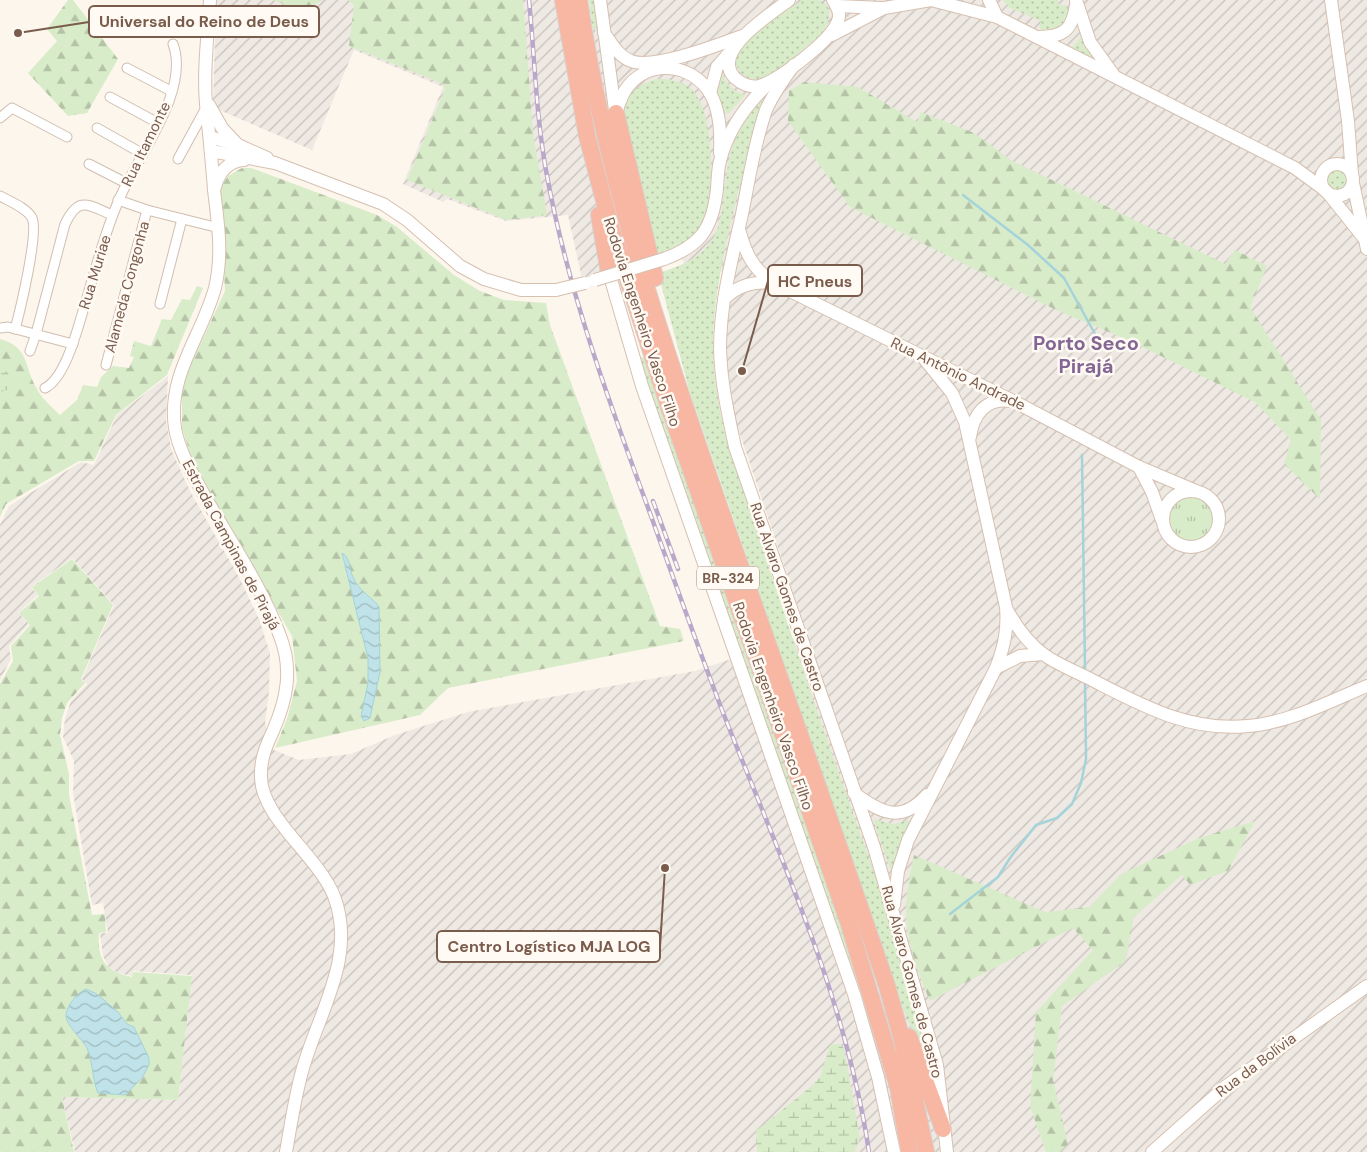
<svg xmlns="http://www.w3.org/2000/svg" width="1367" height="1152" viewBox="0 0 1367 1152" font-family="'DM Sans',sans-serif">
<defs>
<pattern id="industrial-furrows" width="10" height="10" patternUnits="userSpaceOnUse" patternTransform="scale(1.25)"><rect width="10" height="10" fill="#efe9e4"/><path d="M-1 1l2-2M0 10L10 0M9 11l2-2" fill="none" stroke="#c7c0bb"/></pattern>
<pattern id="grass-dots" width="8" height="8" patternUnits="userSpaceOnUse" patternTransform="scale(1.25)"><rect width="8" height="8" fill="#d8ecc9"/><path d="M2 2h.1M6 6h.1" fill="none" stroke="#b4c2a5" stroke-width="1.8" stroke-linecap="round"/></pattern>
<pattern id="forest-firs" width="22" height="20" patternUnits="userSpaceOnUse" patternTransform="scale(1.25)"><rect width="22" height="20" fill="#d8ecc9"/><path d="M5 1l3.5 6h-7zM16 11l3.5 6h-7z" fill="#b4c2a5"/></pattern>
<pattern id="wetland-marsh" width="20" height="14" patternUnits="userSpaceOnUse" patternTransform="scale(1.25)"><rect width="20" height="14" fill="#d8ecc9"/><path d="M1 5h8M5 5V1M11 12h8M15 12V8" fill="none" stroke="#b4c2a5"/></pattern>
<pattern id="park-tufts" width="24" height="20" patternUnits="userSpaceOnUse" patternTransform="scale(1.25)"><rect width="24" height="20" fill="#d8ecc9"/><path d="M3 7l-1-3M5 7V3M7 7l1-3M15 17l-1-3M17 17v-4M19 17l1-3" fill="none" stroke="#b4c2a5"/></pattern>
<pattern id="water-waves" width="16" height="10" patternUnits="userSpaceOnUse" patternTransform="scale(1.25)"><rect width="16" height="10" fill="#bfe3e8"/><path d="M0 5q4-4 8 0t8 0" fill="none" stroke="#a0bbbe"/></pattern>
</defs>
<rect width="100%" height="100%" fill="#fdf6ec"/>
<!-- industrial -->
<path fill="url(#industrial-furrows)" d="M 216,0 L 1367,0 L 1367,1152 L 75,1152 L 62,1097 L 178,1100 L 192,975 L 133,971 L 132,976 L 119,973 L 109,968 L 103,956 L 100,933 L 108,933 L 103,903 L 92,905 L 73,793 L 74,761 L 63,737 L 65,718 L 71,701 L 87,684 L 82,679 L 114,605 L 72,558 L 31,587 L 38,595 L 18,613 L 29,624 L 9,646 L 11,659 L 0,680 L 0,525 L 9,506 L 81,462 L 94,465 L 117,415 L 168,376 L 166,420 L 171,449 L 190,491 L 241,581 L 259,619 L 270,653 L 269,692 L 265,723 L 274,750 L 299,760 L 351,754 L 395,735 L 468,712 L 695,671 L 807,634 L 736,422 L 727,365 L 723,272 L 684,265 L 679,249 L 582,279 L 568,215 L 506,221 L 447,199 L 443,202 L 403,184 L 443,87 L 354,50 L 312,150 L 217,109 L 213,104 Z"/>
<!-- grass -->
<g fill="url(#grass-dots)">
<path d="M 589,0 L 597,0 L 599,31 L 597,31 L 593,29 Z"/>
<path d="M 802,0 C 807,0 813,0 818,0 C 835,4 829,25 822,34 L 769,77 C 759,80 752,81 743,75 C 736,69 734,59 739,51 C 745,39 789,9 802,0 Z"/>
<path d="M 1003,0 L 1058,0 L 1059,5 L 1065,5 L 1069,9 L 1069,17 L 1059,29 L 1042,31 L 1039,27 L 1041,21 L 1010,8 Z"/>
<path d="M 1081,37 L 1098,62 L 1071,49 Z"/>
<path d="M 721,67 C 724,81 731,91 745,95 L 729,113 L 724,113 L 715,93 Z"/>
<path d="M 657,79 C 672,79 688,81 697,96 C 715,125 717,205 696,233 C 685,248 670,250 653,255 L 622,116 C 627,96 636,84 657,79 Z"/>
<path d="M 765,96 L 756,121 C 739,192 717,263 713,336 C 712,373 719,409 728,445 L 817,711 L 882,895 L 935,1084 L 903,1009 L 690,393 L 658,273 C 734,251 716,218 730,155 C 736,132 750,113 765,96 Z"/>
<circle cx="1338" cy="180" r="11"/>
<path d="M 612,267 L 614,267 L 639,356 L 644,358 L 845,935 C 858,978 877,1023 880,1068 L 649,394 Z"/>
<path d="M 873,819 L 893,824 L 912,820 L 891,872 Z"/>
</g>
<!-- forest -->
<g fill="url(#forest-firs)">
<path d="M 68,0 L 73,0 L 118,59 L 87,113 L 68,116 L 28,73 L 57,41 L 47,29 Z"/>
<path d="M 273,0 L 324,0 L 300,10 Z"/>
<path d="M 348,0 L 523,0 L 533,134 L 547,215 L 506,220 L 407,180 L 445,89 L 443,84 L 349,46 L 354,5 Z"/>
<path d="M 804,82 L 858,87 L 917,122 L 921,112 L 974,133 L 1011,160 L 1225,264 L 1235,250 L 1267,266 L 1250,307 L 1321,420 L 1320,499 L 1284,464 L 1291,440 L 1255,402 L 1130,341 L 1054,309 L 850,207 L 788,121 L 789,91 Z"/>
<path d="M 242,168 L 251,168 L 377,215 L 397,227 L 454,275 L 480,291 L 504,300 L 546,303 L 550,325 L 660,626 L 680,629 L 684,641 L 448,688 L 420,715 L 275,748 L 287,719 L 297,681 L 292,636 L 194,466 L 182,428 L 182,384 L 225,291 L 220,189 L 228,176 Z"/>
<path d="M 197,286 L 203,288 L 167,375 L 116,415 L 94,461 L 79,461 L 6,504 L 0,517 L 0,339 C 30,347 24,368 37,389 C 42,399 52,407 60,415 L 77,400 L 83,385 L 97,387 L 101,377 L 113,366 L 129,368 L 134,357 L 130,356 L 134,341 L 151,346 L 162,319 L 171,320 L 182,299 L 190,300 Z"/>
<path d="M 72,559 L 113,605 L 81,679 L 85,683 L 67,703 L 62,718 L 60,735 L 69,774 L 69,795 L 92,915 L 105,914 L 106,932 L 99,933 C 97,960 106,972 132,977 L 133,972 L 192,976 L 178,1100 L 62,1097 L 74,1152 L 0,1152 L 0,684 L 13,661 L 11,646 L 30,625 L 19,613 L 39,596 L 32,587 Z"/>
<path d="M 1255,821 L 1228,871 L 1190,885 L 1182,875 L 1134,917 L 1126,961 L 1062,1006 L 1053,1080 L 1068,1144 L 1059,1152 L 1046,1152 L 1030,1106 L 1036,1012 L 1093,950 L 1073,928 L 930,1001 C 919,975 906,942 906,912 C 906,893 910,874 914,855 L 1045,912 L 1089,907 L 1121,874 L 1199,838 Z"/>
</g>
<!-- wetland -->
<g fill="url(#wetland-marsh)">
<path d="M 0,367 L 8,373 L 12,385 L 10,389 L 0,392 Z"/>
<path d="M 839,1044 L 844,1048 L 860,1138 L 855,1152 L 757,1152 L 756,1131 L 814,1084 L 820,1077 L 830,1045 Z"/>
</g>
<!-- park -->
<circle fill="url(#park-tufts)" cx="1191" cy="519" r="24"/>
<!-- water -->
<g fill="url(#water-waves)" stroke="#a5d3da">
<path d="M 342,553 C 351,558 349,569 353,577 C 359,592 375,599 379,607 L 380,672 L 370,718 L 364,721 L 361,716 L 368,683 L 368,658 Z"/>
<path d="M 86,989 L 97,994 L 118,1012 L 127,1024 L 134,1027 L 149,1058 L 149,1065 L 142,1078 L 125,1095 L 98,1093 C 93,1083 93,1062 87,1048 C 82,1039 66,1025 66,1016 C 66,1006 77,993 86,989 Z"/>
</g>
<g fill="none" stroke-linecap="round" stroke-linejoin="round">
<!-- stream -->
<g stroke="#a5d3da" stroke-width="2.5">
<path d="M 963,195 L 1028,245 L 1064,278 L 1099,341"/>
<path d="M 1082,455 L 1085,671"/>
<path d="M 950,914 L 998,877 L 1010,858 L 1036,825 L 1057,818 L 1072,804 L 1081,783 L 1086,759 L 1085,682"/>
</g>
<defs>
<g id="street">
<path d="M 127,68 L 171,91"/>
<path d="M 110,97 L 158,123"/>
<path d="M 0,118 L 12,108 L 67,137"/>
<path d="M 97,128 L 143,154"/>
<path d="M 178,159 L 206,108"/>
<path d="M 89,164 L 126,183"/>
<path d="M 0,196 C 9,201 27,208 32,218 C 39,232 20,311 15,329"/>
<path d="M 118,200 L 147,210 L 219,228"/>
<path d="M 160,304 L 182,219"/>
<path d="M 0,328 L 8,327 L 73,344"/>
<path d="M 30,351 L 36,334 L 65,224 C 79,195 88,205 112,215"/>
<path d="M 106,365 L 147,210"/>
<path d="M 45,388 C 65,378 77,331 83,311 C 94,275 103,237 118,202 C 135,159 191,92 173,44"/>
</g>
<g id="secondary">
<path d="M 210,0 C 208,34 203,70 206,104 C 209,133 212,162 214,190 C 218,223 223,255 215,288 C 202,336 167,375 175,428 C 179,452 193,474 204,495 C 229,539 263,589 280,636 C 293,669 287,699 273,731 C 266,746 260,760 261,778 C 262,818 318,856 334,896 C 357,956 319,1012 303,1068 C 295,1095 291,1124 286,1152"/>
<path d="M 600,0 L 615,110"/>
<path d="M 789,0 C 771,14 709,52 735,78 C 742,84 750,88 759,86 C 779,80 831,41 838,21 C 841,13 837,7 833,0"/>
<path d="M 931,0 L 997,17 L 1295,168 L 1325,190"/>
<path d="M 989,0 L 997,17"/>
<path d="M 1076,0 L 1090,42 L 1113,74"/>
<path d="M 1331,0 L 1348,121 L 1352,175"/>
<path d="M 837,6 L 882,8"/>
<path d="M 604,33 C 612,44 618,56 631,61 C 654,70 718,45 742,36"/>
<path d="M 832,35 L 884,8 L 931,0"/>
<path d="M 1038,37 C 1063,37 1072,31 1076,5"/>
<path d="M 794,65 C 783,80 773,94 766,110 C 754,144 749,180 742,214 C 732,259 720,303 720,349 C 721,383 728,414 735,447 L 874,847 L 937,1065 L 947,1152"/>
<path d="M 710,93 L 717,67 L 730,52"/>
<path d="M 209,105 L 222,128 L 236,143"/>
<path d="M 616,113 C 619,103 622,93 629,85 C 652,59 692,64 710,93 C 720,110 721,133 720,153"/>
<path d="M 210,137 L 238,145 L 267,158"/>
<path d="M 211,151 L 275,163 L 383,204 L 407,220 L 460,266 L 484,279 L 521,290 L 556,290"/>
<circle cx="1337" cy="180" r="16"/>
<path d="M 1353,183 L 1367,249"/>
<path d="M 215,187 C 219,172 228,161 244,160"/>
<path d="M 1328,193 L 1363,237"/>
<path d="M 739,229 C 745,252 753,270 774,283 L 1013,401 L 1139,467 L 1196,491"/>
<path d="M 664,259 C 697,247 711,232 716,196 C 718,185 717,172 720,161 C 727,132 746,105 768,84"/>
<path d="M 609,273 L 642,386 L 854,994 L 878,1077 L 894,1152"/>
<path d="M 724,299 C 738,285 754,281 774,283"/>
<path d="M 970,437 C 973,415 986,397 1010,401"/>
<path d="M 1139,467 L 1152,492 L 1162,520"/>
<circle cx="1191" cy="519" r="28"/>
<path d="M 1007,610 C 1016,626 1028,643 1043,654 C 1058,665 1077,672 1094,681 C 1143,706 1190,732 1248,726 C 1289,723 1330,701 1367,686"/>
<path d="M 996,668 L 1020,656 L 1043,654"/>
<path d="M 854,793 C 881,813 901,824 927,795"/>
<path d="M 894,905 L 898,871 L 908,840 L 996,668 C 1004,647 1008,630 1006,607 L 965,422 L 952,393 L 922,356"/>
<path d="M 1152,1152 L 1225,1087 L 1367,986"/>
</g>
<g id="highway">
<path d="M 563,0 L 587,136 L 612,231 L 669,407 L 848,921 L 898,1087 L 909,1152"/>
<path d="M 579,0 C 605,178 665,351 724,520 C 779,675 834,830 887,986 L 901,1036 L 926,1152"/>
<path d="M 616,113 L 655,278"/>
<path d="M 599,215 L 609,273"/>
<path d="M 909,1037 L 943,1129"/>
</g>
</defs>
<!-- street casing -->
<use href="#street" stroke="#d1beb0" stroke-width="11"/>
<!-- secondary casing -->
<use href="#secondary" stroke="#d6c0b0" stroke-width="14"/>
<!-- highway casing -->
<use href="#highway" stroke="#dad1cd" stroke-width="18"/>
<!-- street -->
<use href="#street" stroke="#fff" stroke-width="9"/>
<!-- secondary -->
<use href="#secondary" stroke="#fff" stroke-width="12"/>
<!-- highway -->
<use href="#highway" stroke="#f7b7a3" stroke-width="16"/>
<defs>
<g id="rail">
<path d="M 529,0 C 535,60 536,121 548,181 C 569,292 608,399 647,505 C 672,574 696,642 722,710 C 779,855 846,997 869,1152"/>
<path d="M 653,501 L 678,569"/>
</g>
</defs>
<!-- rail casing -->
<use href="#rail" stroke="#b9a8c9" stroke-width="4.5"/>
<!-- rail -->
<use href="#rail" stroke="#fffaf3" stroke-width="2.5" stroke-dasharray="8" stroke-linecap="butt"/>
<defs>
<g id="secondary-bridge">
<path d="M 595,280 L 664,259"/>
<path d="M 556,290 L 585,283"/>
</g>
</defs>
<!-- secondary-bridge casing -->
<use href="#secondary-bridge" stroke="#d6c0b0" stroke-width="14" stroke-linecap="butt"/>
<!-- secondary-bridge -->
<use href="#secondary-bridge" stroke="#fff" stroke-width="12"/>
</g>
<g text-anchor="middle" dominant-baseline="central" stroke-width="5" stroke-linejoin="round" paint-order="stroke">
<!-- shield labels -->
<rect fill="#fffaf3" stroke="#a28b7f" stroke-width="1" x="697" y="566.5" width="62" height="23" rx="4"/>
<g font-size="14" font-weight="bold" fill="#7a5c4d">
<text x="728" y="578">BR-324</text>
</g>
<!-- street labels -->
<g font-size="15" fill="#7a5c4d" stroke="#fffaf3">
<text transform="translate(146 144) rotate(-64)">Rua Itamonte</text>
<text transform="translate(95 272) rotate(-73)">Rua Muriae</text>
<text transform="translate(127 287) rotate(-75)">Alameda Congonha</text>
<text transform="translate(642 322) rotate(72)">Rodovia Engenheiro Vasco Filho</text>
<text transform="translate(958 374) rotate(26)">Rua Antônio Andrade</text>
<text transform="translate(231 545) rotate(62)">Estrada Campinas de Pirajá</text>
<text transform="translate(787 597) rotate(71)">Rua Alvaro Gomes de Castro</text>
<text transform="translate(773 706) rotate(71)">Rodovia Engenheiro Vasco Filho</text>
<text transform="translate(912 982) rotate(75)">Rua Alvaro Gomes de Castro</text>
<text transform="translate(1256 1065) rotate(-37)">Rua da Bolívia</text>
</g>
<!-- district labels -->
<g font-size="20" font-weight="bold" fill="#846695" stroke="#fffaf3">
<text x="1086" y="343">Porto Seco<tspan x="1086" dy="23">Pirajá</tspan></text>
</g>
</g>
<!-- callouts -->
<path fill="none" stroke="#7a5c4d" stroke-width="2" d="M18 33L89 22M742 371L768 281M665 868L660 947"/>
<g fill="#7a5c4d" stroke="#fffaf3" stroke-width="2">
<circle cx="18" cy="33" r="5"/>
<circle cx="742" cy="371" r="5"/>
<circle cx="665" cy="868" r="5"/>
</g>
<g fill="#fffaf3" stroke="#7a5c4d" stroke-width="2">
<rect x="89" y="6" width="230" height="31" rx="5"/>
<rect x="768" y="265" width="94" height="31" rx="5"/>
<rect x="437" y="931" width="223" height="31" rx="5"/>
</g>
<g font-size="16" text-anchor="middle" font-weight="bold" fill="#7a5c4d">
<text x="204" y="27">Universal do Reino de Deus</text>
<text x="815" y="287">HC Pneus</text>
<text x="549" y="952">Centro Logístico MJA LOG</text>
</g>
</svg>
